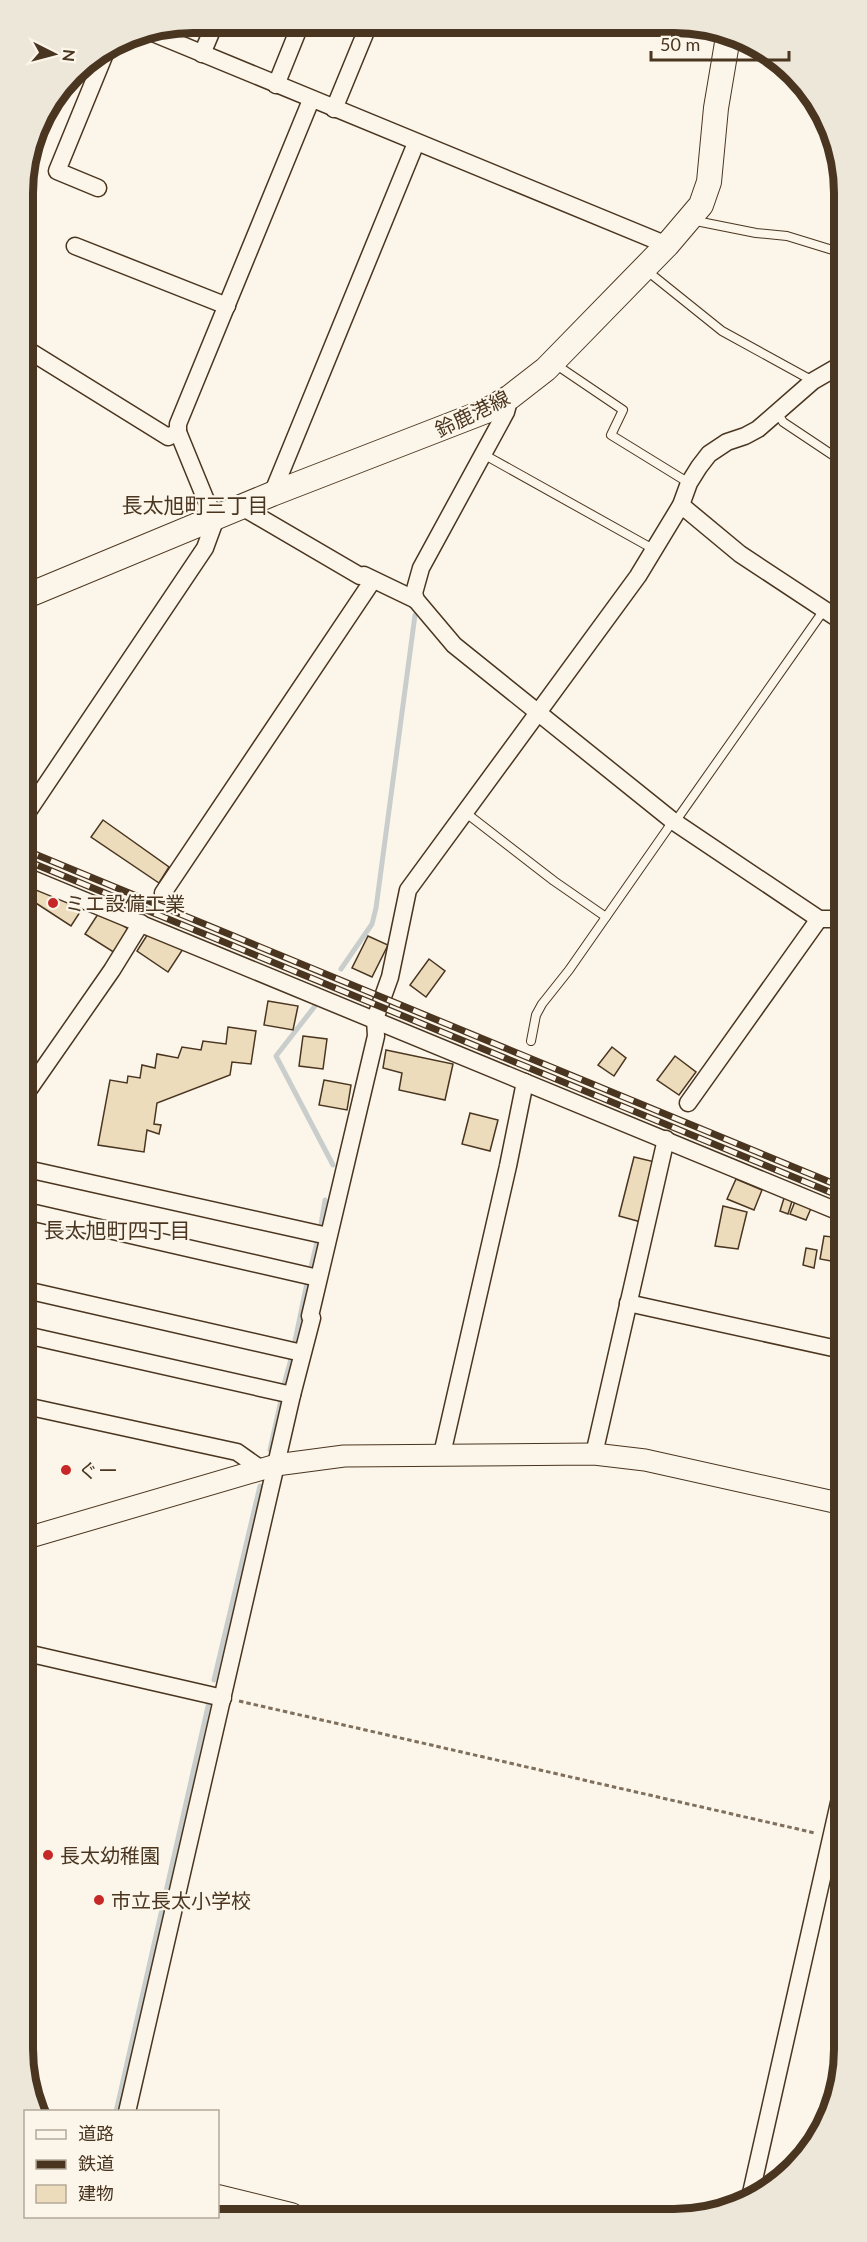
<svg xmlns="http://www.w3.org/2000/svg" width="867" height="2242" viewBox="0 0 867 2242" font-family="Lato,'Noto Sans JP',sans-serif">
<rect width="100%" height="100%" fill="#fbf6e9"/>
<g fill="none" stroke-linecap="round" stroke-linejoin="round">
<!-- stream -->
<g stroke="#c9cecd" stroke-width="5">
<path d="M 341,969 L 372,924 L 376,908 L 415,615"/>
<path d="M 315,1006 L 276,1056 L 333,1165"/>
<path d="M 321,1225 L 325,1200"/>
<path d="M 311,1267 L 317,1242"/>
<path d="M 295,1341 L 307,1283"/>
<path d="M 284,1385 L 291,1359"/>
<path d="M 270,1450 L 281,1400"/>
<path d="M 214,1680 L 260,1486"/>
<path d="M 116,2112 L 209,1702"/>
</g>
</g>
<!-- building -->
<g fill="#ecdcbc" stroke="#4a3520" stroke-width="1.5">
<path d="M 103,820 L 169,867 L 159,883 L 91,837 Z"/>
<path d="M 26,878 L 82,909 L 71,926 L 25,896 Z"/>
<path d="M 100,911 L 130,930 L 115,953 L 85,934 Z"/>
<path d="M 151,929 L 183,949 L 168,972 L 137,951 Z"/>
<path d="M 368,936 L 388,945 L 372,977 L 352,968 Z"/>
<path d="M 429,959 L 445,971 L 426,997 L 410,985 Z"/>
<path d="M 268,1001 L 298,1006 L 293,1030 L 264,1025 Z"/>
<path d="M 228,1027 L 256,1031 L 251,1064 L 232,1062 L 230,1075 L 157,1103 L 154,1124 L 161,1125 L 159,1134 L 147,1130 L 144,1152 L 98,1145 L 110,1080 L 127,1083 L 128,1076 L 140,1078 L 142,1065 L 155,1068 L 157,1054 L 178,1058 L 182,1047 L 201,1050 L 203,1041 L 226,1044 Z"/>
<path d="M 303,1036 L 327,1039 L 323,1069 L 299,1066 Z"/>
<path d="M 612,1047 L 626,1058 L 614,1076 L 598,1065 Z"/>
<path d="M 386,1050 L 453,1064 L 445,1100 L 399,1090 L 402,1073 L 383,1068 Z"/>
<path d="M 675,1056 L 696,1072 L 679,1095 L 657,1080 Z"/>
<path d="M 324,1080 L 351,1085 L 347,1110 L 319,1105 Z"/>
<path d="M 470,1113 L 498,1120 L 490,1151 L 462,1144 Z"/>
<path d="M 634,1157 L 655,1162 L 641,1222 L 619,1216 Z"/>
<path d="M 736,1179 L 762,1190 L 754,1210 L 727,1199 Z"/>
<path d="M 785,1195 L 793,1198 L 788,1214 L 780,1211 Z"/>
<path d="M 796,1199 L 812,1206 L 806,1220 L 790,1214 Z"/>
<path d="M 723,1206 L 747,1212 L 738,1249 L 715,1246 Z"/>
<path d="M 833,1229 L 842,1230 L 842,1263 L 820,1259 L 824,1236 L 832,1237 Z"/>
<path d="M 806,1248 L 817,1250 L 814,1268 L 803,1265 Z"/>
</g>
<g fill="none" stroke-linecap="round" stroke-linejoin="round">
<defs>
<g id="service">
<path d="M 691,220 L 756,233 L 787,236 L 839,252"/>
<path d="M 646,270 L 722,331 L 813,381"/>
<path d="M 555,364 L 623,410 L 611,435 L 689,483"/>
<path d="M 777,412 L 783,422 L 840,460"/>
<path d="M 483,454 L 655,550"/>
<path d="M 466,813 L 554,881 L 606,917"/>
<path d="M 675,822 L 824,610"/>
<path d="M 531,1041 L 536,1015 L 542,1004 L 569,970 L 673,821"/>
</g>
<g id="minor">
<path d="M 148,31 L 667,245"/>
<path d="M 202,54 L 215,23"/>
<path d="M 276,85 L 301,23"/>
<path d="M 334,109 L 369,24"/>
<path d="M 98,188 L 57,171 L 107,49"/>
<path d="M 75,246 L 227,306"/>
<path d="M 23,347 L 168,437 L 178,432 L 205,498 L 216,518 L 205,548 L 25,816"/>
<path d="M 510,397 L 506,412 L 421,568 L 414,593 L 416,600 L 454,645 L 673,821 L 819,919 L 841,919"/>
<path d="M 178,432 L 178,424 L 311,100"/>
<path d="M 272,494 L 416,143"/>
<path d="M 681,505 L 740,554 L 840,620"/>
<path d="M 242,507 L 360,576 L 364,575 L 416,600"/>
<path d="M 25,876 L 842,1213"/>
<path d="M 163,893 L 373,580"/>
<path d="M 25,1095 L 112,970 L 141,923"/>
<path d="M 688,1103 L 819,919"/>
<path d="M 26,1174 L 27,1169 L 328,1236"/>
<path d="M 26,1211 L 318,1278"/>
<path d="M 26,1290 L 302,1353"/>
<path d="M 628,1303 L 842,1350"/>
<path d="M 26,1335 L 292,1395"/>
<path d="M 26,1406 L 237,1452 L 261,1469"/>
<path d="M 442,1454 L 508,1166 L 525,1082"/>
<path d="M 594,1454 L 666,1139"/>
<path d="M 27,1653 L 223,1698"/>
<path d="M 127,2112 L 292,1395 L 312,1318 L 310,1316 L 376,1036 L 375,1019 L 390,977 L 408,890 L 638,576 L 681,505 L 689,483 L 699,467 L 709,454 L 727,442 L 745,436 L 758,429 L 813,381 L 839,366"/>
<path d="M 751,2193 L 843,1785"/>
</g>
<path id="tertiary" d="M 27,1538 L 276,1465 L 344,1456 L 594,1454 L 645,1460 L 843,1504"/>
<path id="secondary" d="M 24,597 L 272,494 L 486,411 L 510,397 L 546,369 L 667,245 L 701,205 L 709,182 L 716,108 L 728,37"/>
<path id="primary" d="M 218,2198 L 291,2216"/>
</defs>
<!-- service casing -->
<use href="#service" stroke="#4a3520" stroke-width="10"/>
<!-- minor casing -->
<use href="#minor" stroke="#4a3520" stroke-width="19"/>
<!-- tertiary casing -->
<use href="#tertiary" stroke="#4a3520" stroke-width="23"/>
<!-- secondary casing -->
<use href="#secondary" stroke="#4a3520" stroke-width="26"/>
<!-- primary casing -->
<use href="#primary" stroke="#4a3520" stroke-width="28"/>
<!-- path -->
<path stroke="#7f6f5c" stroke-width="3" stroke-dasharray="4.5 3" stroke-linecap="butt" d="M 239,1701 L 815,1833"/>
<!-- service -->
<use href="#service" stroke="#fbf6e9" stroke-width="8"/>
<!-- minor -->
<use href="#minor" stroke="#fbf6e9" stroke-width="16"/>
<!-- tertiary -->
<use href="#tertiary" stroke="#fbf6e9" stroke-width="21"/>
<!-- secondary -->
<use href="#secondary" stroke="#fbf6e9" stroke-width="24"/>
<!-- primary -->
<use href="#primary" stroke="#fbf6e9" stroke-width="26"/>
<defs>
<g id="rail">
<path d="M 25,850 L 842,1187"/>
<path d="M 25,860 L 842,1197"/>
</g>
</defs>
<!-- rail casing -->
<use href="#rail" stroke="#4a3520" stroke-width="7"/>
<!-- rail -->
<use href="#rail" stroke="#fbf6e9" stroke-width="4.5" stroke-dasharray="14" stroke-linecap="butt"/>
</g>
<!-- markers -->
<g fill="#c62828" stroke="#fbf6e9" stroke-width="2">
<circle cx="53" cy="903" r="6"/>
<circle cx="66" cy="1470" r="6"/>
<circle cx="48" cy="1855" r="6"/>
<circle cx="99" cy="1900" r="6"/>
</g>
<g text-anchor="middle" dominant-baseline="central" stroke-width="4.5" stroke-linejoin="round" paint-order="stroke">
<!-- street labels -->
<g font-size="20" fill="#4a3520" stroke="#fbf6e9">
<text transform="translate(472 413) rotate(-26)">鈴鹿港線</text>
</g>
<!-- poi labels -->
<g font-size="20" fill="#4a3520" stroke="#fbf6e9" text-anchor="start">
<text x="65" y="903">ミエ設備工業</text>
<text x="78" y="1470">ぐー</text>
<text x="60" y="1855">長太幼稚園</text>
<text x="111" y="1900">市立長太小学校</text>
</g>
<!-- neighbourhood labels -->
<g font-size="21" fill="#4a3520" stroke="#fbf6e9">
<text x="195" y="504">長太旭町三丁目</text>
<text x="117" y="1229">長太旭町四丁目</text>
</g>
</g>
<!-- crop -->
<path d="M0 0H867V2242H0ZM193 33H674A160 160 0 0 1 834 193V2049A160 160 0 0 1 674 2209H193A160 160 0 0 1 33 2049V193A160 160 0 0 1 193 33Z" fill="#ede7d9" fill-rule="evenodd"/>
<path fill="none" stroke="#4a3520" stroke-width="8" d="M193 33H674A160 160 0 0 1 834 193V2049A160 160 0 0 1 674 2209H193A160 160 0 0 1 33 2049V193A160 160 0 0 1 193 33Z"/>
<!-- legend -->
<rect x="24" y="2110" width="195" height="108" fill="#fbf6e9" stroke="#b4a999" stroke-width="1.5"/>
<rect x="36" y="2130" width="30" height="9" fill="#fbf6e9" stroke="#b4a999" stroke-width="1.5"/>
<text x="78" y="2140" font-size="18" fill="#4a3520">道路</text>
<rect x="36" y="2160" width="30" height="9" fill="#4a3520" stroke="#b4a999" stroke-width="1.5"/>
<text x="78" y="2170" font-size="18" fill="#4a3520">鉄道</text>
<rect x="36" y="2185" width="30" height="18" fill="#ecdcbc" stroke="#b4a999" stroke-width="1.5"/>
<text x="78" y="2200" font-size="18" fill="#4a3520">建物</text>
<!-- north arrow -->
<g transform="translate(54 54) rotate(96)" stroke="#fbf6e9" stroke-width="4.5" paint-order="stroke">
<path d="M0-4.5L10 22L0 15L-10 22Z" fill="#4a3520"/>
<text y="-9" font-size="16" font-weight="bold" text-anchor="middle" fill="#4a3520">N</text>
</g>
<!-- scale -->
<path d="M651 51v9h138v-9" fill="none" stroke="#4a3520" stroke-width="3"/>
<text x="660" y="51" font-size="18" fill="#4a3520" stroke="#fbf6e9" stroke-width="4.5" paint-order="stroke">50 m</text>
</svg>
